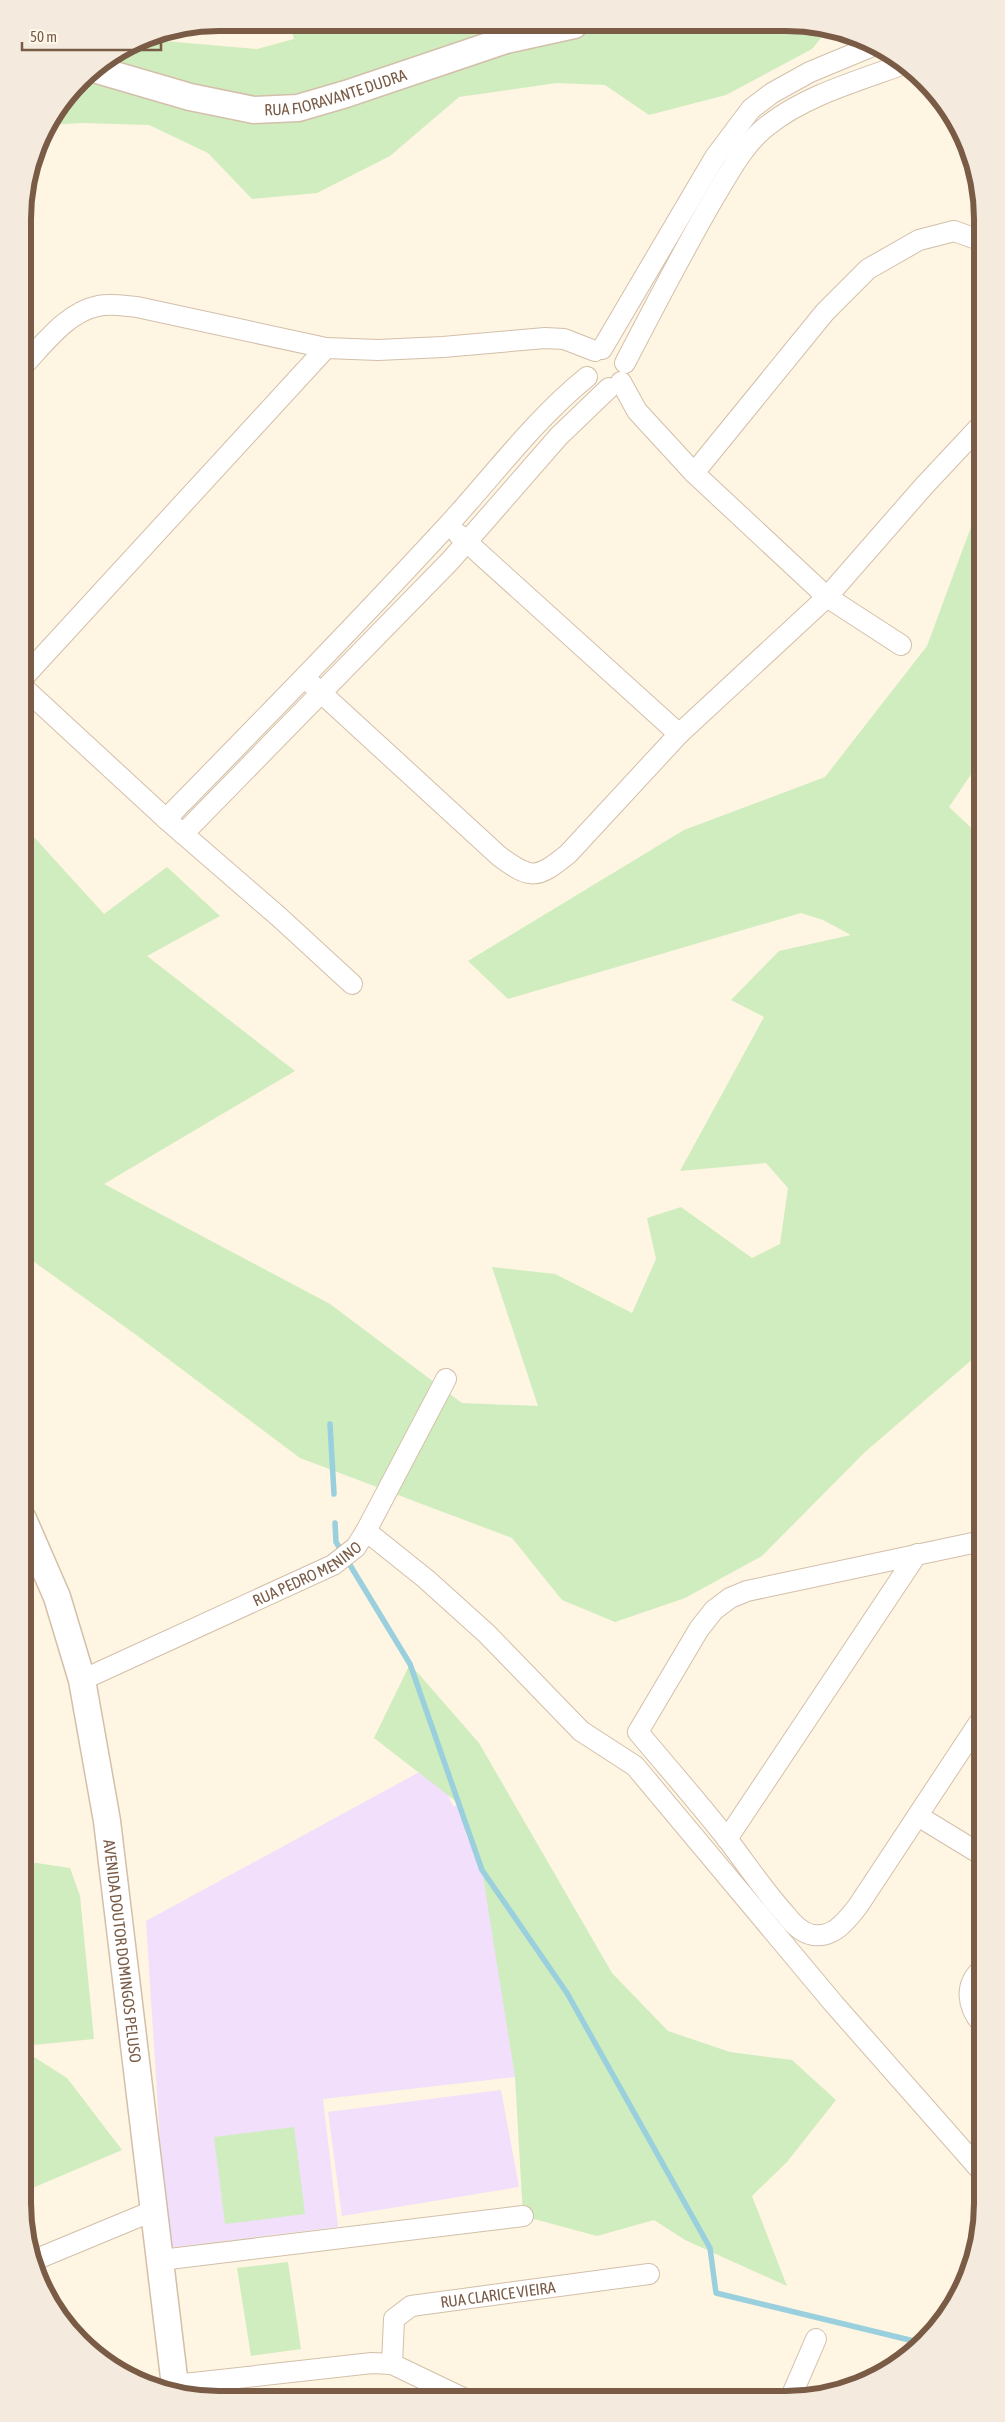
<svg xmlns="http://www.w3.org/2000/svg" width="1005" height="2422" viewBox="0 0 1005 2422" font-family="'Asap Condensed',sans-serif">
<rect width="100%" height="100%" fill="#fef5e2"/>
<!-- education -->
<g fill="#f2dffb">
<path d="M 434,1764 L 453,1806 L 462,1805 L 466,1835 L 490,1887 L 515,2077 L 323,2099 L 338,2227 L 167,2248 L 146,1921 Z"/>
<path d="M 501,2090 L 519,2187 L 342,2216 L 328,2112 Z"/>
</g>
<!-- green -->
<g fill="#d0edbf">
<path d="M 289,23 L 823,26 L 829,28 L 812,49 L 726,95 L 649,115 L 605,85 L 557,83 L 459,97 L 390,156 L 317,193 L 252,199 L 208,153 L 149,125 L 83,123 L 48,125 L 89,72 L 142,39 L 257,49 L 294,39 Z"/>
<path d="M 982,518 L 982,758 L 949,807 L 982,838 L 982,1351 L 865,1452 L 762,1556 L 685,1598 L 615,1622 L 562,1600 L 512,1538 L 300,1458 L 135,1334 L 23,1254 L 23,825 L 104,914 L 167,867 L 220,916 L 147,956 L 295,1071 L 104,1184 L 330,1304 L 462,1403 L 538,1406 L 492,1267 L 555,1274 L 632,1313 L 656,1259 L 647,1218 L 681,1207 L 752,1258 L 780,1244 L 788,1188 L 766,1163 L 680,1171 L 764,1017 L 731,1000 L 779,951 L 851,935 L 823,920 L 801,913 L 508,999 L 468,961 L 684,830 L 825,777 L 927,646 L 971,527 Z"/>
<path d="M 410,1664 L 479,1743 L 612,1973 L 668,2031 L 730,2052 L 792,2060 L 836,2100 L 787,2162 L 752,2196 L 787,2286 L 685,2240 L 654,2220 L 597,2236 L 523,2216 L 515,2077 L 482,1870 L 462,1806 L 374,1738 Z"/>
<path d="M 23,1861 L 70,1868 L 80,1896 L 94,2039 L 23,2046 Z"/>
<path d="M 23,2050 L 67,2078 L 122,2150 L 23,2192 Z"/>
<path d="M 294,2127 L 305,2214 L 225,2224 L 214,2137 Z"/>
<path d="M 288,2262 L 301,2349 L 251,2356 L 237,2268 Z"/>
</g>
<g fill="none" stroke-linecap="round" stroke-linejoin="round">
<!-- stream -->
<g stroke="#9acfdd" stroke-width="5.5">
<path d="M 330,1424 L 334,1494"/>
<path d="M 335,1523 L 336,1542 L 410,1664 L 482,1870 L 567,1993 L 710,2248 L 716,2293 L 922,2343"/>
</g>
<defs>
<g id="minor">
<path d="M 602,349 L 715,157 L 751,109 L 772,93 L 810,72 L 875,45"/>
<path d="M 625,363 C 654,307 683,251 715,196 C 729,173 744,144 767,126 C 806,95 858,81 904,64"/>
<path d="M 23,366 C 44,344 67,312 98,306 C 111,303 125,306 137,307 L 326,348 L 378,350 L 443,347 L 545,338 L 564,339 L 595,351"/>
<path d="M 621,382 L 637,411 L 694,473 L 827,597 L 901,645"/>
<path d="M 694,473 L 825,312 L 868,269 L 919,240 L 954,231 L 982,241"/>
<path d="M 458,534 L 679,734"/>
<path d="M 23,678 L 326,348"/>
<path d="M 305,678 L 499,856 C 531,880 537,879 568,854 L 679,734 L 827,597 L 924,486 L 982,424"/>
<path d="M 23,687 L 166,819 L 278,916 L 352,984"/>
<path d="M 166,819 C 261,722 356,625 448,525 C 493,476 535,419 587,377"/>
<path d="M 183,834 L 450,561 L 559,436 L 609,388"/>
<path d="M 366,1531 L 426,1579 L 487,1634 L 581,1731 L 635,1766 L 834,2004 L 982,2172"/>
<path id="s1" d="M 82,1680 L 333,1565 L 356,1547 L 366,1531 L 446,1379"/>
<path d="M 982,1718 L 858,1906 C 846,1921 834,1938 813,1935 C 802,1933 792,1923 786,1915 C 765,1892 747,1865 728,1840 C 699,1803 668,1768 638,1732 L 699,1629 L 714,1610 L 730,1598 L 747,1591 L 982,1541"/>
<path d="M 918,1816 L 982,1855"/>
<path d="M 727,1839 L 917,1554"/>
<path d="M 982,2024 C 967,2006 964,1985 982,1969"/>
<path d="M 161,2260 L 523,2216"/>
<path d="M 32,2261 L 155,2210"/>
<path id="s2" d="M 392,2364 L 394,2319 L 411,2306 L 649,2274"/>
<path d="M 175,2385 L 372,2363 L 392,2364 L 463,2398"/>
<path d="M 790,2399 L 816,2339"/>
</g>
<g id="tertiary">
<path id="s3" d="M 94,69 L 190,97 L 254,110 L 298,108 L 346,94 L 506,40 L 574,25"/>
<path id="s4" d="M 23,1519 L 57,1597 L 82,1680 L 107,1821 L 176,2394"/>
</g>
</defs>
<!-- minor casing -->
<use href="#minor" stroke="#d3bfaa" stroke-width="22"/>
<!-- tertiary casing -->
<use href="#tertiary" stroke="#d3bfaa" stroke-width="29"/>
<!-- minor -->
<use href="#minor" stroke="#fff" stroke-width="20"/>
<!-- tertiary -->
<use href="#tertiary" stroke="#fff" stroke-width="26"/>
</g>
<g text-anchor="middle" dominant-baseline="central" stroke-width="4.5" stroke-linejoin="round" paint-order="stroke">
<!-- street labels -->
<g font-size="16" fill="#795b46" stroke="#fff8eb">
<text stroke="none"><textPath href="#s3" startOffset="249">RUA FIORAVANTE DUDRA</textPath></text>
<text stroke="none"><textPath href="#s1" startOffset="249">RUA PEDRO MENINO</textPath></text>
<text stroke="none"><textPath href="#s4" startOffset="446">AVENIDA DOUTOR DOMINGOS PELUSO</textPath></text>
<text stroke="none"><textPath href="#s2" startOffset="154">RUA CLARICE VIEIRA</textPath></text>
</g>
</g>
<!-- crop -->
<path d="M0 0H1005V2422H0ZM219 31H786A188 188 0 0 1 974 219V2203A188 188 0 0 1 786 2391H219A188 188 0 0 1 31 2203V219A188 188 0 0 1 219 31Z" fill="#f4ebde" fill-rule="evenodd"/>
<path fill="none" stroke="#795b46" stroke-width="6" d="M219 31H786A188 188 0 0 1 974 219V2203A188 188 0 0 1 786 2391H219A188 188 0 0 1 31 2203V219A188 188 0 0 1 219 31Z"/>
<!-- scale -->
<path d="M22 42v8h139v-8" fill="none" stroke="#795b46" stroke-width="2.5"/>
<text x="30" y="42" font-size="15" fill="#795b46" stroke="#fff8eb" stroke-width="4" paint-order="stroke">50 m</text>
</svg>
